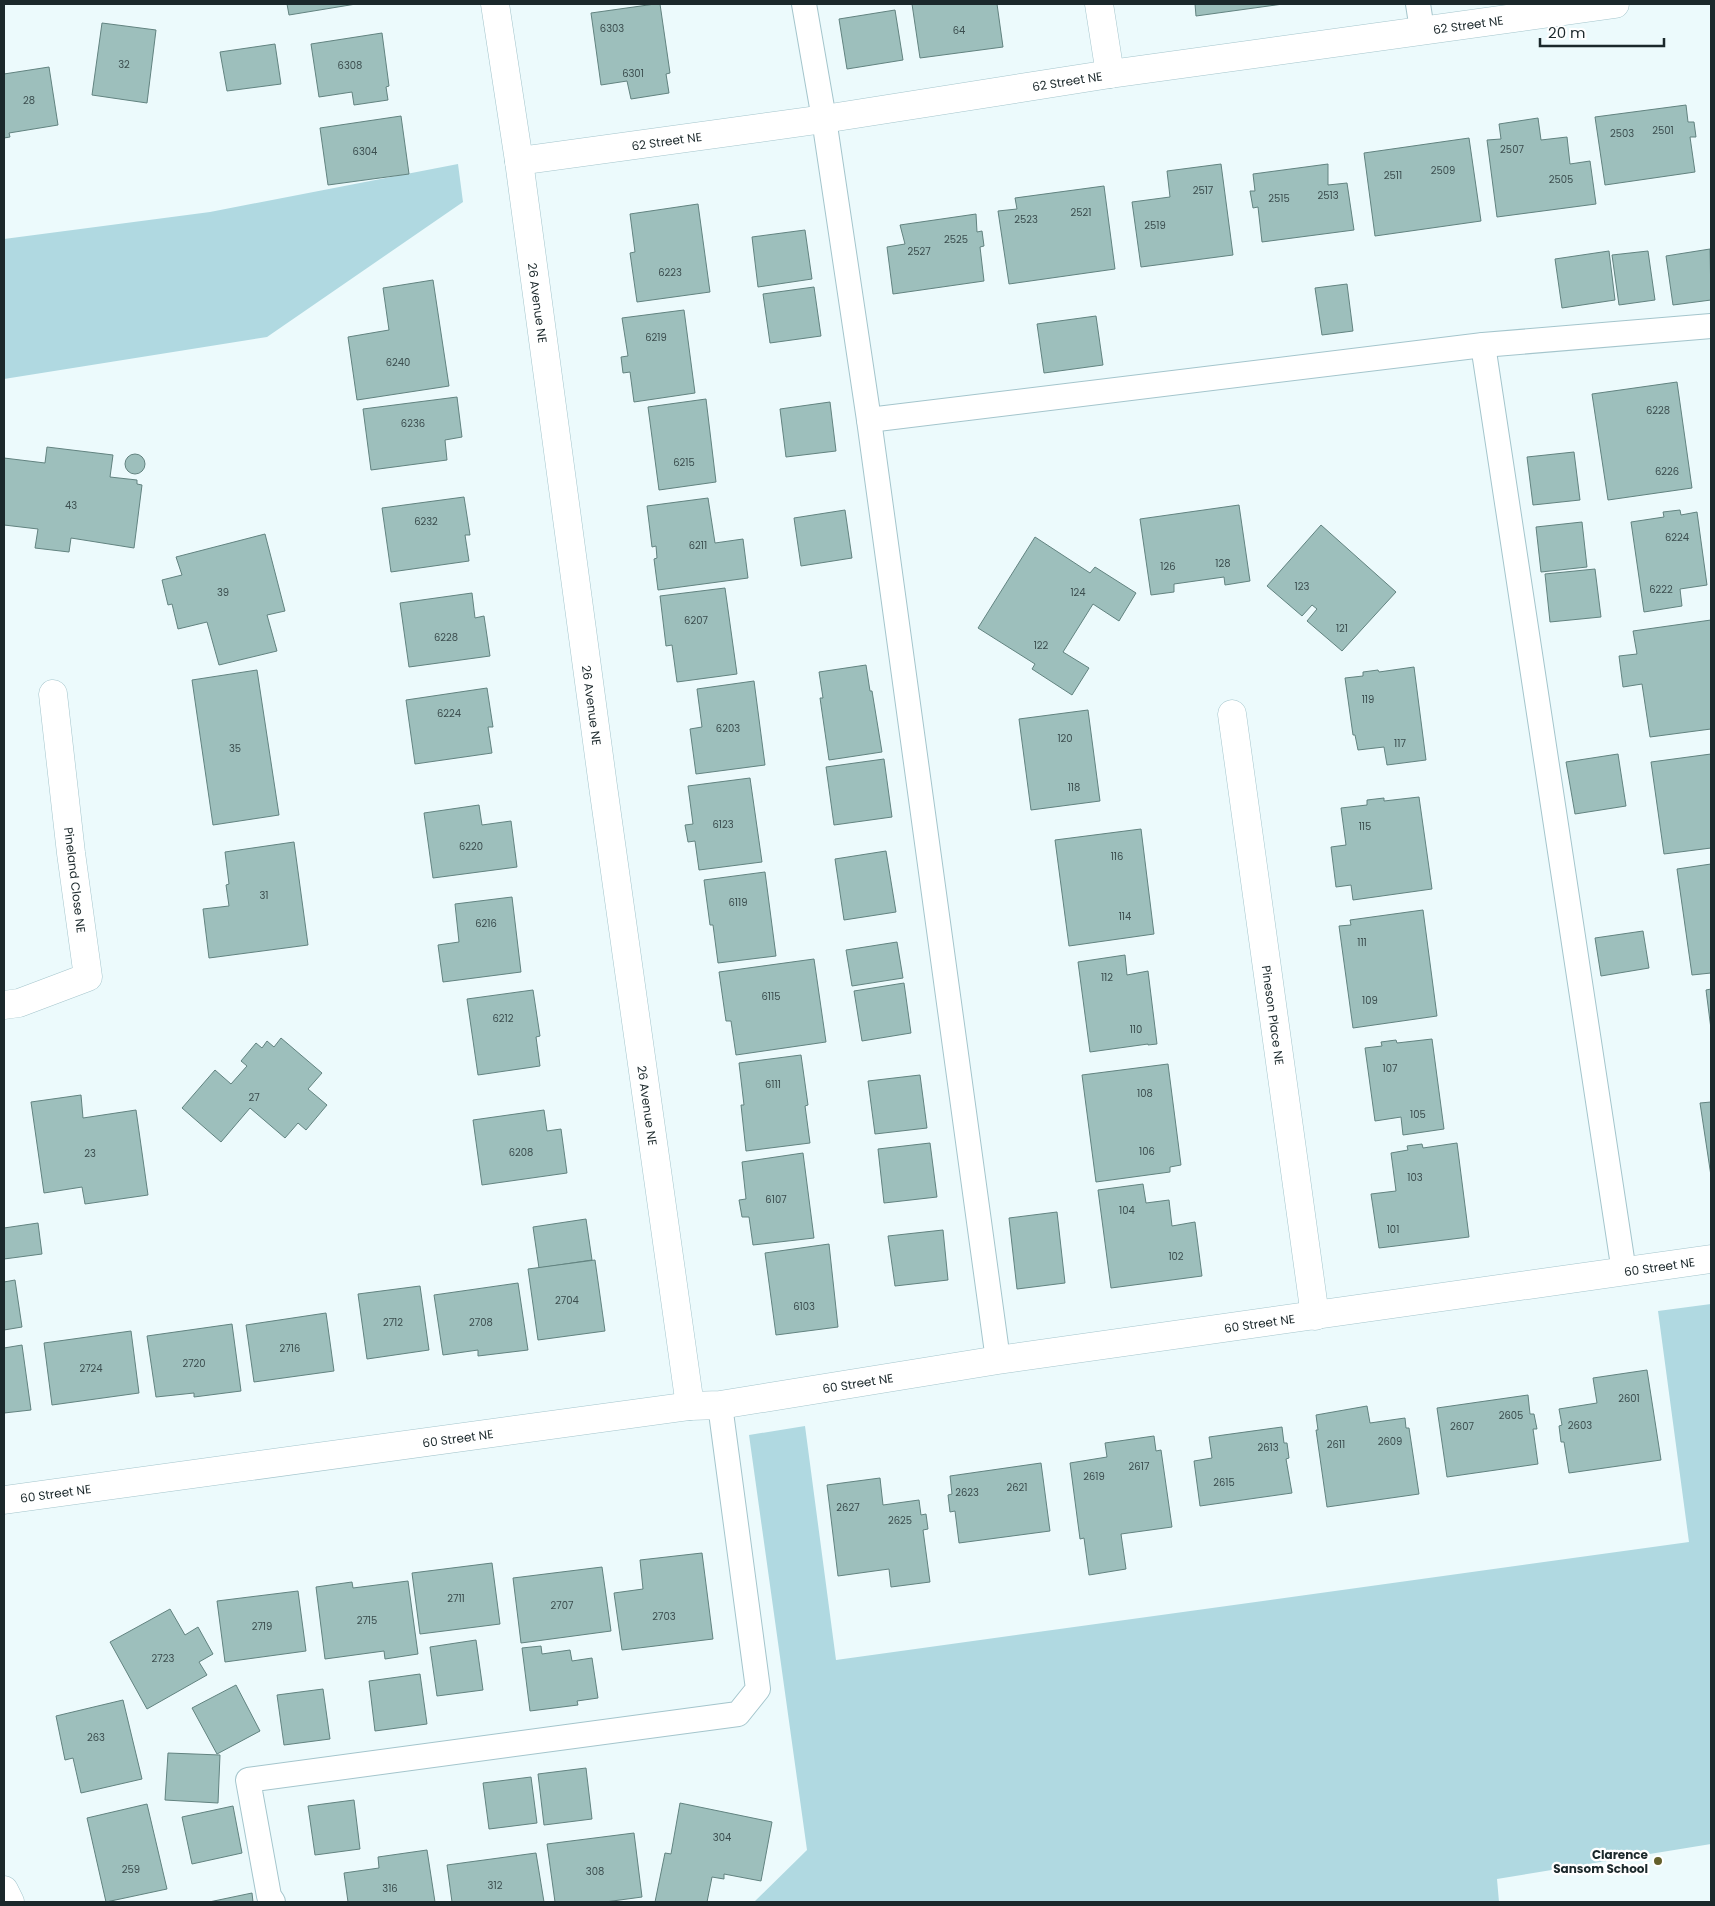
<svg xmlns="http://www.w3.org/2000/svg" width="1715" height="1906" viewBox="0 0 1715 1906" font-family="Poppins,sans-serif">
<rect width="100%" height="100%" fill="#ecfafc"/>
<!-- green -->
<g fill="#b0d9e1">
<path d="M 458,164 L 463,202 L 267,337 L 4,379 L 4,239 L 210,212 Z"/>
<path d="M 1711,1304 L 1711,1844 L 1497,1879 L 1499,1902 L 754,1902 L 807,1850 L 749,1435 L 805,1426 L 836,1660 L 1689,1542 L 1658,1311 Z"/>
</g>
<!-- building -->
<g fill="#9dbfbc" stroke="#628380">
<path d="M 287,4 L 356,4 L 289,15 Z"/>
<path d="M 655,4 L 660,4 L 670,73 L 666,74 L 669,93 L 631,99 L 627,81 L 601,85 L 591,13 Z"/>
<path d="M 912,4 L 997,4 L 1003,47 L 920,58 Z"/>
<path d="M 1195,4 L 1283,4 L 1196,16 Z"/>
<path d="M 895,10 L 903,60 L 847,69 L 839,19 Z"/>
<path d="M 102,23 L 156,30 L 147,103 L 92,95 Z"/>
<path d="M 382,33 L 389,86 L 386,87 L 388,100 L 354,105 L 352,92 L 319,97 L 311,44 Z"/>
<path d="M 275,44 L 281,84 L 227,91 L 220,52 Z"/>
<path d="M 49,67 L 58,125 L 9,133 L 10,137 L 4,138 L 4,74 Z"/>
<path d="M 1686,105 L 1688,122 L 1694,122 L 1696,137 L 1690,137 L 1695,172 L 1605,185 L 1595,117 Z"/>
<path d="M 401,116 L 409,174 L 328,185 L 320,128 Z"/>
<path d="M 1538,118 L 1541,140 L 1567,137 L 1570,164 L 1590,161 L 1596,204 L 1497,217 L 1487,140 L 1501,139 L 1499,124 Z"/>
<path d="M 1469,138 L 1481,221 L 1375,236 L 1364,153 Z"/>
<path d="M 1221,164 L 1233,255 L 1141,267 L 1132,202 L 1170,197 L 1167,171 Z"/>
<path d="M 1328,164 L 1328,185 L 1347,183 L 1354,230 L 1262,242 L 1258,207 L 1253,208 L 1250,191 L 1255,191 L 1253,174 Z"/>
<path d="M 1104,186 L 1115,269 L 1009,284 L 998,211 L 1017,209 L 1015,198 Z"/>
<path d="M 698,204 L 710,292 L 637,302 L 630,253 L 635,252 L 630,214 Z"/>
<path d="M 976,214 L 977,232 L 982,231 L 984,246 L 980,247 L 984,281 L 893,294 L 887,247 L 905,244 L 900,225 Z"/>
<path d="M 805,230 L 812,279 L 758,287 L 752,237 Z"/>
<path d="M 1710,249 L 1711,300 L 1673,305 L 1666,256 Z"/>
<path d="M 1609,251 L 1615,300 L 1562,308 L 1555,259 Z"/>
<path d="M 1648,251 L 1655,300 L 1619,305 L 1612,255 Z"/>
<path d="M 433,280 L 449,386 L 357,400 L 348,337 L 389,330 L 383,288 Z"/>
<path d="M 1347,284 L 1353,331 L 1322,335 L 1315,288 Z"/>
<path d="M 814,287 L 821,336 L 770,343 L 763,294 Z"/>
<path d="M 684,310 L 695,393 L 634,402 L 630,372 L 623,373 L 621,357 L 628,356 L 622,318 Z"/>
<path d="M 1096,316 L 1103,365 L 1044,373 L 1037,324 Z"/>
<path d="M 1677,382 L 1692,488 L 1608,500 L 1592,394 Z"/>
<path d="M 457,397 L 462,437 L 445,440 L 447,460 L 371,470 L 363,409 Z"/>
<path d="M 706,399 L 716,482 L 659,490 L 648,407 Z"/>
<path d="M 830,402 L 836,451 L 786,457 L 780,409 Z"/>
<path d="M 47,447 L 113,455 L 110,477 L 137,480 L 137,484 L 142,485 L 134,548 L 71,538 L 69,552 L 35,548 L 38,529 L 4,525 L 4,458 L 45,463 Z"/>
<path d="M 1574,452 L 1580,500 L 1533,505 L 1527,457 Z"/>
<circle cx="135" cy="464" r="10"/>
<path d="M 464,497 L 470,535 L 465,535 L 469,561 L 391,572 L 382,508 Z"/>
<path d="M 708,498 L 715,543 L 743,539 L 748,578 L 658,590 L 654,559 L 657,558 L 656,546 L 652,547 L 647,506 Z"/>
<path d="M 1239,505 L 1250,581 L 1225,585 L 1224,577 L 1174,584 L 1174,592 L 1151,595 L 1140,519 Z"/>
<path d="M 845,510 L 852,558 L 801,566 L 794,518 Z"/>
<path d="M 1680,510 L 1681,515 L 1697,512 L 1707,585 L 1680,589 L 1682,606 L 1644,612 L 1631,522 L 1664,517 L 1663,512 Z"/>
<path d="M 1582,522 L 1587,567 L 1541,572 L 1536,527 Z"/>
<path d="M 1321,525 L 1396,592 L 1342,651 L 1307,621 L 1317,609 L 1312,605 L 1302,616 L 1267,586 Z"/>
<path d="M 265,534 L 285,611 L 267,615 L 277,651 L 219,665 L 207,622 L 178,629 L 172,604 L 168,605 L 162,580 L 182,575 L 176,557 Z"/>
<path d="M 1035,537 L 1090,573 L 1095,567 L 1136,593 L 1119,621 L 1093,604 L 1063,652 L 1089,668 L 1072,695 L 1032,669 L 1035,664 L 978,628 Z"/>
<path d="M 1595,569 L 1601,617 L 1550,622 L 1545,574 Z"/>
<path d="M 725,588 L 737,674 L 677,682 L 672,645 L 666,646 L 660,596 Z"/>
<path d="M 472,593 L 475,618 L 484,616 L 490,656 L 409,667 L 400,603 Z"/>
<path d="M 1711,620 L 1711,729 L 1650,737 L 1642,684 L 1623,687 L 1619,656 L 1637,654 L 1633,631 Z"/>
<path d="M 866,665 L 870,691 L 872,691 L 882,752 L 829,760 L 820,698 L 823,698 L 819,672 Z"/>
<path d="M 1414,667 L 1426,760 L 1387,765 L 1384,747 L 1358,750 L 1355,735 L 1353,735 L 1345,678 L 1363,676 L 1363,672 L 1378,670 L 1379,672 Z"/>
<path d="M 257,670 L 279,815 L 213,825 L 192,680 Z"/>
<path d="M 754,681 L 765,765 L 696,774 L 690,729 L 702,727 L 697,689 Z"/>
<path d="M 487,688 L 493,727 L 488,727 L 492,753 L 415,764 L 406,700 Z"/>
<path d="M 1088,710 L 1100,801 L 1031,810 L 1019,719 Z"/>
<path d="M 1618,754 L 1626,806 L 1575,814 L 1566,762 Z"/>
<path d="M 1711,754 L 1711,848 L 1664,854 L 1651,762 Z"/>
<path d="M 884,759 L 892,817 L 834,825 L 826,767 Z"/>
<path d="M 750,778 L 762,862 L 699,870 L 695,841 L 688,842 L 685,825 L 693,824 L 688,786 Z"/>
<path d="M 1419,797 L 1432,889 L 1353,900 L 1351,885 L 1336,887 L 1331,847 L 1346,845 L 1341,808 L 1367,805 L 1367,800 L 1384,798 L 1384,801 Z"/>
<path d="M 479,805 L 482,825 L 511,821 L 517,867 L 433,878 L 424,813 Z"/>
<path d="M 1141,829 L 1154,934 L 1069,946 L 1055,840 Z"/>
<path d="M 294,842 L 308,945 L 209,958 L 203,909 L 229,906 L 226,885 L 229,884 L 225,852 Z"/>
<path d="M 886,851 L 896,912 L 844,920 L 835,859 Z"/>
<path d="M 1711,864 L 1711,973 L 1692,975 L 1677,869 Z"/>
<path d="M 765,872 L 776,956 L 718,963 L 713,925 L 710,925 L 704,880 Z"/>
<path d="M 512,897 L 521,972 L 443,982 L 438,945 L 459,942 L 455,904 Z"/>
<path d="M 1423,910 L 1437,1016 L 1353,1028 L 1339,926 L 1351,925 L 1350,920 Z"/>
<path d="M 1643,931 L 1649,968 L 1601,976 L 1595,938 Z"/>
<path d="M 897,942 L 903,978 L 852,986 L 846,950 Z"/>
<path d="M 1125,955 L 1127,975 L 1148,971 L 1157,1044 L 1148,1045 L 1148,1044 L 1090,1052 L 1078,962 Z"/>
<path d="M 814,959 L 826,1042 L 736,1055 L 731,1021 L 726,1021 L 719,972 Z"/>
<path d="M 904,983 L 911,1033 L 862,1041 L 854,991 Z"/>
<path d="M 1711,989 L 1711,1029 L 1706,990 Z"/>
<path d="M 533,990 L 540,1036 L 536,1037 L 540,1066 L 478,1075 L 467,999 Z"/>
<path d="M 281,1038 L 322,1073 L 308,1089 L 327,1105 L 306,1130 L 298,1123 L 285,1138 L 250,1108 L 221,1142 L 182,1108 L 215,1070 L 231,1084 L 247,1066 L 241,1061 L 256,1043 L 262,1048 L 267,1041 L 274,1047 Z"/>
<path d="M 1432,1039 L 1444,1129 L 1403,1135 L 1401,1117 L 1375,1121 L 1365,1048 L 1382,1046 L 1381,1042 L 1396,1040 L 1397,1043 Z"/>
<path d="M 801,1055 L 808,1105 L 805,1106 L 810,1143 L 746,1151 L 741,1105 L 744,1105 L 739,1063 Z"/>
<path d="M 1168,1064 L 1181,1165 L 1170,1167 L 1170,1172 L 1096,1182 L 1082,1075 Z"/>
<path d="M 920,1075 L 927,1128 L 875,1134 L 868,1081 Z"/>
<path d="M 81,1095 L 83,1118 L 136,1110 L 148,1195 L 85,1204 L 82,1187 L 44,1193 L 31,1102 Z"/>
<path d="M 1711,1102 L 1711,1176 L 1700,1103 Z"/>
<path d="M 544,1110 L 547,1131 L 561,1129 L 567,1173 L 482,1185 L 473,1120 Z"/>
<path d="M 930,1143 L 937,1197 L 884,1203 L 878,1149 Z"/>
<path d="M 1457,1143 L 1469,1237 L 1379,1248 L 1371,1194 L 1396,1191 L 1391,1153 L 1408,1150 L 1407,1146 L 1422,1144 L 1423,1148 Z"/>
<path d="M 803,1153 L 814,1238 L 753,1245 L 749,1217 L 742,1217 L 739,1200 L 746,1199 L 742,1162 Z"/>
<path d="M 1143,1184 L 1146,1203 L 1169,1200 L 1172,1226 L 1195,1222 L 1202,1276 L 1111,1288 L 1098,1190 Z"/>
<path d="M 1057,1212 L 1065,1283 L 1017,1289 L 1009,1218 Z"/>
<path d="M 586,1219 L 592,1260 L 539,1268 L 533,1227 Z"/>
<path d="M 38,1223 L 42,1254 L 4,1259 L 4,1228 Z"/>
<path d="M 943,1230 L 948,1280 L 895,1286 L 888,1236 Z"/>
<path d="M 829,1244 L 838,1327 L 776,1335 L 765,1253 Z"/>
<path d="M 595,1260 L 605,1331 L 538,1340 L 528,1269 Z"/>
<path d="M 15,1280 L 22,1327 L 4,1330 L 4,1282 Z"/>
<path d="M 518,1283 L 528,1350 L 478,1356 L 478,1350 L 443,1355 L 434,1295 Z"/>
<path d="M 420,1286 L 429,1350 L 367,1359 L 358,1294 Z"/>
<path d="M 326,1313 L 334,1371 L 254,1382 L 246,1325 Z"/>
<path d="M 232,1324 L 241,1391 L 194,1397 L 194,1393 L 156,1397 L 147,1336 Z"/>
<path d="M 131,1331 L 139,1393 L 52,1405 L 44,1343 Z"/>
<path d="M 22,1345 L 31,1410 L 4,1413 L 4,1348 Z"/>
<path d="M 1647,1370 L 1661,1460 L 1569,1473 L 1564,1442 L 1561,1442 L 1559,1426 L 1562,1425 L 1559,1409 L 1597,1403 L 1593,1378 Z"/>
<path d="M 1528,1395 L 1530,1414 L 1534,1414 L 1537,1429 L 1533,1429 L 1538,1464 L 1447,1477 L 1437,1408 Z"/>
<path d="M 1367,1406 L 1370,1423 L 1405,1418 L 1406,1428 L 1409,1428 L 1419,1494 L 1327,1507 L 1316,1430 L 1318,1430 L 1316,1415 Z"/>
<path d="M 1282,1427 L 1284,1443 L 1287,1443 L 1289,1458 L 1286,1459 L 1292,1493 L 1200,1506 L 1194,1461 L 1212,1458 L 1209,1437 Z"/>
<path d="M 1154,1436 L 1156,1451 L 1161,1450 L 1172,1527 L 1121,1534 L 1126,1569 L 1089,1575 L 1084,1538 L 1080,1539 L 1070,1463 L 1107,1457 L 1105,1443 Z"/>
<path d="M 1041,1463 L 1050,1531 L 959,1543 L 955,1511 L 950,1512 L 948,1495 L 952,1494 L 950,1476 Z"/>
<path d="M 880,1478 L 883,1505 L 919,1500 L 921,1515 L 926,1514 L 928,1529 L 923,1530 L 930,1582 L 891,1587 L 889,1569 L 838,1576 L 827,1485 Z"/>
<path d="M 702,1553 L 713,1639 L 622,1650 L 614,1593 L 643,1589 L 640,1560 Z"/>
<path d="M 492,1563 L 500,1624 L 420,1634 L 412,1573 Z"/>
<path d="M 602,1567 L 611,1631 L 521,1643 L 513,1578 Z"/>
<path d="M 408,1581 L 418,1654 L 385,1659 L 384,1651 L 325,1659 L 316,1587 L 352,1582 L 353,1588 Z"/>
<path d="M 298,1591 L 306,1651 L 225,1662 L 217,1601 Z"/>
<path d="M 170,1609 L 185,1635 L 198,1627 L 213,1654 L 199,1662 L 207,1675 L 147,1709 L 110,1642 Z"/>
<path d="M 476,1640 L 483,1690 L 437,1696 L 430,1647 Z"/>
<path d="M 541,1646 L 542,1654 L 570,1650 L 572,1661 L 592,1658 L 598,1698 L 577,1701 L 578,1705 L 530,1711 L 522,1648 Z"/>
<path d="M 420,1674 L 427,1724 L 375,1731 L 369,1681 Z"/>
<path d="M 236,1685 L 260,1731 L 217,1754 L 192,1708 Z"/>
<path d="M 323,1689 L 330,1739 L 284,1745 L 277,1695 Z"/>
<path d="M 123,1700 L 142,1779 L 81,1793 L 73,1758 L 65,1760 L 56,1716 Z"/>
<path d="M 168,1753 L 220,1755 L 218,1803 L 165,1800 Z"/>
<path d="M 586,1768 L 592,1819 L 544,1825 L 538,1774 Z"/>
<path d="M 531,1777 L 537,1823 L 489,1829 L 483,1783 Z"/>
<path d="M 354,1800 L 360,1849 L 315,1855 L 308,1806 Z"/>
<path d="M 680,1803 L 772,1822 L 761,1881 L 724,1874 L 724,1879 L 712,1877 L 707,1902 L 655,1902 L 665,1853 L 671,1854 Z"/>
<path d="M 147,1804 L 167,1889 L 106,1902 L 87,1818 Z"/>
<path d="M 233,1806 L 242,1853 L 192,1864 L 182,1817 Z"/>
<path d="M 634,1833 L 642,1897 L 605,1902 L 555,1902 L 547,1844 Z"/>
<path d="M 427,1850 L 435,1902 L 348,1902 L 344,1873 L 379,1868 L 378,1857 Z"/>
<path d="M 536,1853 L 544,1902 L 452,1902 L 447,1865 Z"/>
<path d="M 252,1893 L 253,1902 L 209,1902 Z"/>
</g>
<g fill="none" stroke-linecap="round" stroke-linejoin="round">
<defs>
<g id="lane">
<path d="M 804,4 L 824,119 L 869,420 L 998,1360"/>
<path d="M 1418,4 L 1422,30"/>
<path d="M 1483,345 L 1624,1272"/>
<path d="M 869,420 L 1483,345 L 1711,326"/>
<path d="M 273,1902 L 269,1896 L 248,1780 L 738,1714 L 758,1689 L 720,1405"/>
</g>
<g id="street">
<path id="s1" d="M 495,4 L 519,161 L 603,786 L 690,1406"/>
<path d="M 1099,4 L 1110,74"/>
<path id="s2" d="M 519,161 L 824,119 L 1110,74 L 1615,4"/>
<path id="s3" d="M 1232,714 L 1315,1316"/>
<path d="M 4,1005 L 19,1003 L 88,977 L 71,853 L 53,694"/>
<path id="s4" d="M 4,1500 L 690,1406 L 720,1405 L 998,1360 L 1711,1259"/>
<path d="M 4,1890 L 10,1902"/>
</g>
</defs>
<!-- lane casing -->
<use href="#lane" stroke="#a4c5cc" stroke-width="26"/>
<!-- street casing -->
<use href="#street" stroke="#a4c5cc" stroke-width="29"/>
<!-- lane -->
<use href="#lane" stroke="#fff" stroke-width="24"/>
<!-- street -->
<use href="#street" stroke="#fff" stroke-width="28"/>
</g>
<!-- markers -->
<circle fill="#64602c" stroke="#fff" stroke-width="2" cx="1658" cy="1861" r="5"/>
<g text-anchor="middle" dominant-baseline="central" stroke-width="4.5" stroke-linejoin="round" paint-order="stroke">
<!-- number labels -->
<g font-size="10" fill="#3c4e4f">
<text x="612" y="28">6303</text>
<text x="959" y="30">64</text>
<text x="124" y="64">32</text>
<text x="350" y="65">6308</text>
<text x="633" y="73">6301</text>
<text x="29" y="100">28</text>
<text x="1663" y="130">2501</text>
<text x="1622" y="133">2503</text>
<text x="1512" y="149">2507</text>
<text x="365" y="151">6304</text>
<text x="1443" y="170">2509</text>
<text x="1393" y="175">2511</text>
<text x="1561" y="179">2505</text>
<text x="1203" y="190">2517</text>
<text x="1328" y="195">2513</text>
<text x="1279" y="198">2515</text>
<text x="1081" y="212">2521</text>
<text x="1026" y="219">2523</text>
<text x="1155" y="225">2519</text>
<text x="956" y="239">2525</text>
<text x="919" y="251">2527</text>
<text x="670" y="272">6223</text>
<text x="656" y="337">6219</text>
<text x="398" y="362">6240</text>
<text x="1658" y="410">6228</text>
<text x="413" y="423">6236</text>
<text x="684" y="462">6215</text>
<text x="1667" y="471">6226</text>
<text x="71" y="505">43</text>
<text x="426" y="521">6232</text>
<text x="1677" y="537">6224</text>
<text x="698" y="545">6211</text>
<text x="1223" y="563">128</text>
<text x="1168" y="566">126</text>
<text x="1302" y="586">123</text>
<text x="1661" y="589">6222</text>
<text x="223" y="592">39</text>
<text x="1078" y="592">124</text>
<text x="696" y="620">6207</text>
<text x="1342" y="628">121</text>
<text x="446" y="637">6228</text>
<text x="1041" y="645">122</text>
<text x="1368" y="699">119</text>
<text x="449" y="713">6224</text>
<text x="728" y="728">6203</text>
<text x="1065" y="738">120</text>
<text x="1400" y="743">117</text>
<text x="235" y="748">35</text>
<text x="1074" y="787">118</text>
<text x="723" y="824">6123</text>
<text x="1365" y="826">115</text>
<text x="471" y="846">6220</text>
<text x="1117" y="856">116</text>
<text x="264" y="895">31</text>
<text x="738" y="902">6119</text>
<text x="1125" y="916">114</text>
<text x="486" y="923">6216</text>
<text x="1362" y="942">111</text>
<text x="1107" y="977">112</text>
<text x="771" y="996">6115</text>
<text x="1370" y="1000">109</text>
<text x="503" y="1018">6212</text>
<text x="1136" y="1029">110</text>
<text x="1390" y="1068">107</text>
<text x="773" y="1084">6111</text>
<text x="1145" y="1093">108</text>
<text x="254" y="1097">27</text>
<text x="1418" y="1114">105</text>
<text x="1147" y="1151">106</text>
<text x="521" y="1152">6208</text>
<text x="90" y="1153">23</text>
<text x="1415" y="1177">103</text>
<text x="776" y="1199">6107</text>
<text x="1127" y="1210">104</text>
<text x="1393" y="1229">101</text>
<text x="1176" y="1256">102</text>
<text x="567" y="1300">2704</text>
<text x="804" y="1306">6103</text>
<text x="393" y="1322">2712</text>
<text x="481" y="1322">2708</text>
<text x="290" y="1348">2716</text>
<text x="194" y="1363">2720</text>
<text x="91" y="1368">2724</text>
<text x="1629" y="1398">2601</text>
<text x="1511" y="1415">2605</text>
<text x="1580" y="1425">2603</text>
<text x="1462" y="1426">2607</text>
<text x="1390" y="1441">2609</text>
<text x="1336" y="1444">2611</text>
<text x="1268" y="1447">2613</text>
<text x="1139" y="1466">2617</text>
<text x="1094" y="1476">2619</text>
<text x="1224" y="1482">2615</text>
<text x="1017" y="1487">2621</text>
<text x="967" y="1492">2623</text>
<text x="848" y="1507">2627</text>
<text x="900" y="1520">2625</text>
<text x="456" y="1598">2711</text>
<text x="562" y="1605">2707</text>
<text x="664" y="1616">2703</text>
<text x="367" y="1620">2715</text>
<text x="262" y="1626">2719</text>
<text x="163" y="1658">2723</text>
<text x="96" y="1737">263</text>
<text x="722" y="1837">304</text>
<text x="131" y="1869">259</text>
<text x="595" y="1871">308</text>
<text x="495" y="1885">312</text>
<text x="390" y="1888">316</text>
</g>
<!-- street labels -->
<g font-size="12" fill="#1b282b" stroke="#fff">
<text stroke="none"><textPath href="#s2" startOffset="959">62 Street NE</textPath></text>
<text stroke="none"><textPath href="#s2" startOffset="554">62 Street NE</textPath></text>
<text stroke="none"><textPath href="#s2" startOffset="149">62 Street NE</textPath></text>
<text stroke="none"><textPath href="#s1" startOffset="302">26 Avenue NE</textPath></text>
<text stroke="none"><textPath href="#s1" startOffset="708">26 Avenue NE</textPath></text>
<text transform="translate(75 880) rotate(83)">Pineland Close NE</text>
<text stroke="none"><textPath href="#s3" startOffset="304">Pineson Place NE</textPath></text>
<text stroke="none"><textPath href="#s1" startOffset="1112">26 Avenue NE</textPath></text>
<text stroke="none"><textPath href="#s4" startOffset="1672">60 Street NE</textPath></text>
<text stroke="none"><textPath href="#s4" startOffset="1268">60 Street NE</textPath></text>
<text stroke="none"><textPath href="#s4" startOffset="862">60 Street NE</textPath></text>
<text stroke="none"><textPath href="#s4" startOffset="458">60 Street NE</textPath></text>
<text stroke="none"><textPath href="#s4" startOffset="52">60 Street NE</textPath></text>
</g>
<!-- poi labels -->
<g font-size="12" font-weight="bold" fill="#1b282b" stroke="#fff" text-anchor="end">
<text x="1648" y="1854">Clarence<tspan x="1648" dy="14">Sansom School</tspan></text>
</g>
</g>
<!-- border -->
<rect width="1715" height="1906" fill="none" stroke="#1b282b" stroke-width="10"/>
<!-- scale -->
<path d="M1540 38v8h124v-8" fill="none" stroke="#1b282b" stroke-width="2.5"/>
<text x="1548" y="38" font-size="15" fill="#1b282b" stroke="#ffffff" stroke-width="4" paint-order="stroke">20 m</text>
</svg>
